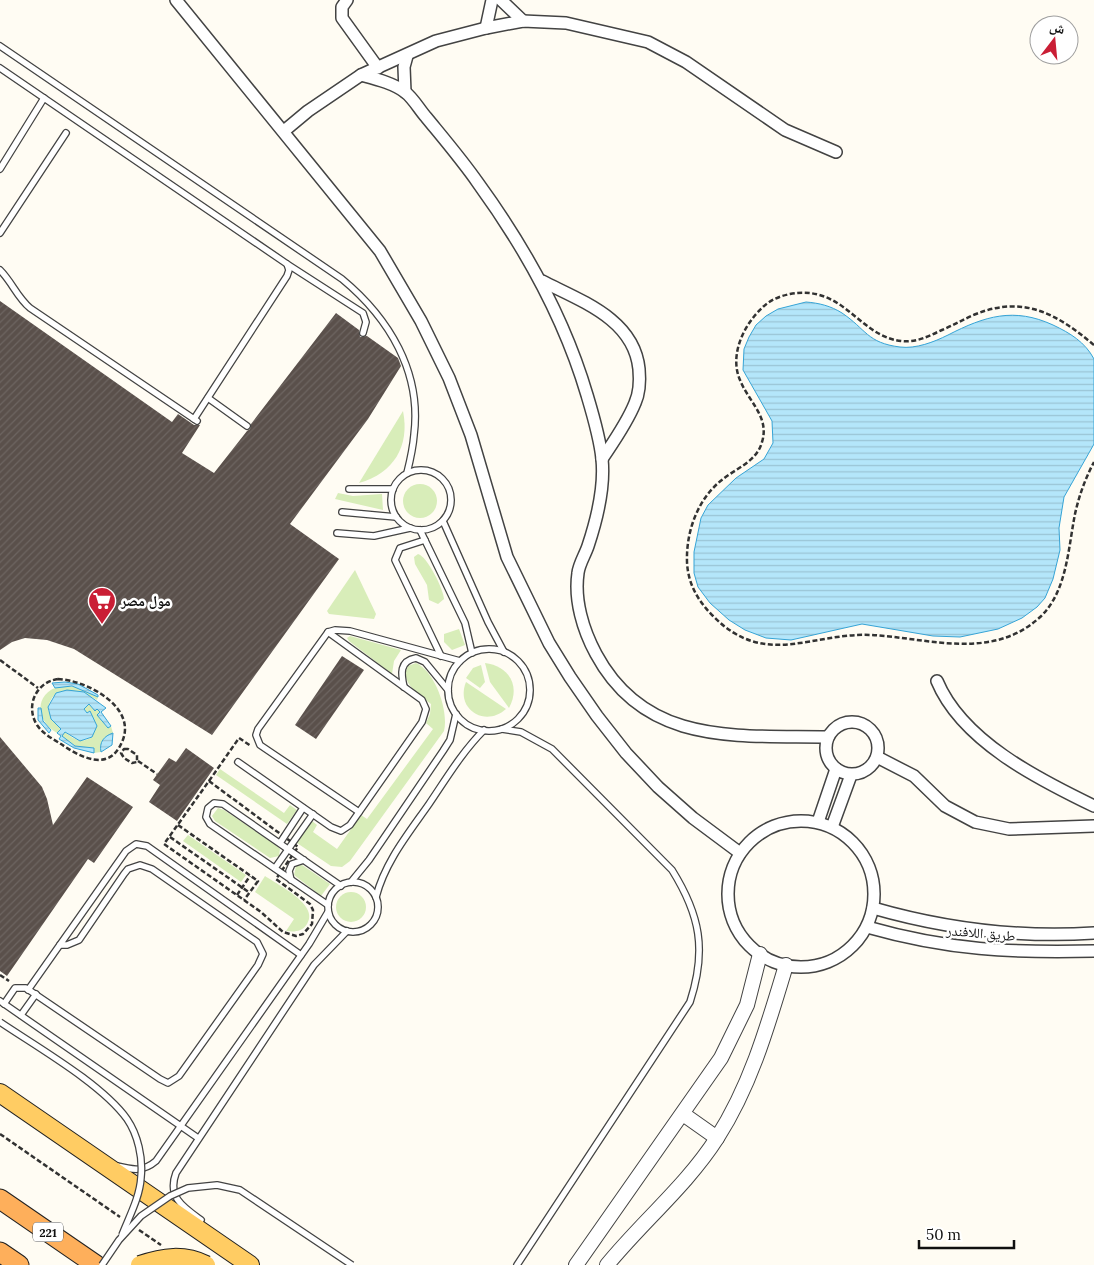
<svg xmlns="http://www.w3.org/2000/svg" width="1094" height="1265" viewBox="0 0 1094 1265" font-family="Lora,'Noto Naskh Arabic',serif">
<defs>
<pattern id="water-rules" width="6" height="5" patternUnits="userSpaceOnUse" patternTransform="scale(1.25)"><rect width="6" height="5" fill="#b4e6fa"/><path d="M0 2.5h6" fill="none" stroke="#9ac4d5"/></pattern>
<pattern id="building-hatch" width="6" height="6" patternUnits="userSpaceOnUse" patternTransform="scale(1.25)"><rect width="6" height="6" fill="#5a504b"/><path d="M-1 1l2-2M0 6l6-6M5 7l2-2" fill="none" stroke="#6d6561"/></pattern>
</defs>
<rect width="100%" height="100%" fill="#fffcf3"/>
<!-- grass -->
<g fill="#d8edb9">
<path d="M 403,411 C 410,446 394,473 359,483 Z"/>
<circle cx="420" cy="501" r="17"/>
<path d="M 338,493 L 353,496 L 382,494 L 383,510 L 335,499 Z"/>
<path d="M 418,554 C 427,556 444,590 444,599 L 438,604 L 429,600 L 427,585 L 415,564 L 414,557 Z"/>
<path d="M 355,570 L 376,614 L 374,619 L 329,614 L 327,611 Z"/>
<path d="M 459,629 L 465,645 L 452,650 L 444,642 L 444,634 Z"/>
<path d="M 350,636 L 401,650 L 394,661 L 392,674 L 349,641 L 347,638 Z"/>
<path d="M 416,663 C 435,671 449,711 444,731 L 350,861 L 342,867 L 331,866 L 297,843 L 312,821 L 317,825 L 313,832 L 337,849 L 361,815 L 367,819 L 433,729 L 426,723 L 430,714 L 431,704 C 420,695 399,683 408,666 Z"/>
<path d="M 485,663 C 509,666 521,686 509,708 L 490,682 Z"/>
<path d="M 481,665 L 485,682 L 480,688 L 466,678 L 473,668 Z"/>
<path d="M 466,682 L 506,709 C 485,728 455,709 466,682 Z"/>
<path d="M 60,686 L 78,687 L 98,697 L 97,700 C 80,690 51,682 48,710 L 61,729 L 57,733 C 36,721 33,694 60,686 Z"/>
<path d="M 89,704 L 94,710 L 97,709 L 101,712 L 98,715 L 108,728 L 111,726 L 113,733 L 102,741 L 101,752 L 94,753 L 94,748 L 75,746 L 61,736 L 65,732 C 73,739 82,744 92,737 L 90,711 L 87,713 L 84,708 Z"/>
<path d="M 220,769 L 284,813 L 290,805 L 297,810 L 287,824 L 216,775 Z"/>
<path d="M 218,808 L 224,810 L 276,845 L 280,849 L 279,856 L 270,858 L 215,821 L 212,816 Z"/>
<path d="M 188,835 L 246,875 L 241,882 L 183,841 Z"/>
<path d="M 302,865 L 330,884 L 321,896 L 294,875 L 296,866 Z"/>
<path d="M 265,876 C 278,885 320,905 307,924 C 302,932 294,932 286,931 L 294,919 L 255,892 Z"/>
<circle cx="351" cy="907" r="15"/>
</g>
<!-- water -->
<g fill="url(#water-rules)" stroke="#36a4d6">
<path d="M 806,302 C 819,303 831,306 842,313 C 866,329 867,343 900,347 C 916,349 934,342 948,335 C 985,316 1014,307 1053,325 C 1070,333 1085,342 1094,359 L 1094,444 L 1064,497 L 1059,528 L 1060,550 L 1053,579 L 1045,598 L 1037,607 L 1022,618 L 998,629 L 960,637 L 933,636 L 862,624 L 791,640 L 766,638 L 745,630 L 729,620 L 710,603 L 698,587 L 694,573 L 694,552 L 701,518 L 708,505 L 736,478 L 764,459 L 773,443 L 772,421 L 743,370 L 744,349 L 749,337 L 756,325 L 766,316 L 778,309 Z"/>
<path d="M 65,682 L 78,684 L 98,695 L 98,697 L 72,686 L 55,688 L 52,683 Z"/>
<path d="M 67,690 L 84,692 L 106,708 L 101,712 L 111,726 L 108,728 L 97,715 L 100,712 L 97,709 L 95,711 L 89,704 L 84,709 L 87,713 L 90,711 L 97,726 L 92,737 L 80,741 L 65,732 L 62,736 L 75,746 L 94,748 L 94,753 L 74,748 L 59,739 L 61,736 L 57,733 L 61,729 L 51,719 L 48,707 L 56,693 Z"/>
<path d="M 38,708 L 41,708 L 43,721 L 51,730 L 49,733 L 38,720 Z"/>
<path d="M 113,733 L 112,745 L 101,752 C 99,742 104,736 113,733 Z"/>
</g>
<!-- building -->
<g fill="url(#building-hatch)">
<path d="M 0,301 L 172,422 L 178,414 L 194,425 L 200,425 L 182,453 L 214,473 L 247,431 L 250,429 L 251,424 L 336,313 L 359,330 L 360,337 L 367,336 L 398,358 L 401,366 L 368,419 L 290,524 L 339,559 L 212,735 L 74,649 L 47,640 L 25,638 L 12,642 L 0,650 Z"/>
<path d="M 342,656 L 364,670 L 316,739 L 295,725 Z"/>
<path d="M 0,737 L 42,787 L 47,799 L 53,825 L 87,777 L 133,807 L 94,863 L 88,859 L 7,976 L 0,971 Z"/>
<path d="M 186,748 L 214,768 L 177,821 L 149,802 L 160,785 L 153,780 L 169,758 L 176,762 Z"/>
</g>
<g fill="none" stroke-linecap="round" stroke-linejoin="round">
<defs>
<g id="service">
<path d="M 0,46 L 342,279 C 389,318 422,372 414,435 C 413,448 410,461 407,473"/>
<path d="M 0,68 L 287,264 L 289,270 L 287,276 L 194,419"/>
<path d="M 0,169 L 44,98"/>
<path d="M 0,233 L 66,133"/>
<path d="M 287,264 L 363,313 L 366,322 L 363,333"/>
<path d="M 0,270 C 12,282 17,297 30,308 L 197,421"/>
<path d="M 208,398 L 247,426"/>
<circle cx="421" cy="500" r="30"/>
<path d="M 349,489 L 393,489"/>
<path d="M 342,512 L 396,517"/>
<path d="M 443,521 L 488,622 L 504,652"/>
<path d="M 420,530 L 465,623 L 472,653"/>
<path d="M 337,533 L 374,536 L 410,528"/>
<path d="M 425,540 L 400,548 L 395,560 L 441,656"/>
<circle cx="489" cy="690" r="41"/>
<path d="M 404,687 C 401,674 399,661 416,658 L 425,662 L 448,690"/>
<path d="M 502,729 L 521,732 L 552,749 L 672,870 C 700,915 707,950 690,1002 L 517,1265"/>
<path d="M 238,762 L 331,827 L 341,831 L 350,825 L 422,722 L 426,709 L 422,700 L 328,632"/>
<path d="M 359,812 L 260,745 L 256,735 L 258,729 L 328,632 L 335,630 L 350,631 L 460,661"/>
<path d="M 280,843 L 303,808"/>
<path d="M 275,868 L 313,814"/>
<path d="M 291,880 L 289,871 L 292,864 L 304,860"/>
<path d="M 351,882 L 369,860 L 443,751 L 450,740 L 456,714"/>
<circle cx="353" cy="907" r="25"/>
<path d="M 376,897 C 385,862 408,834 429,804 C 446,779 462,752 484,730"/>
<path d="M 328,905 L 210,824 L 206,817 L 208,808 L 214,803 L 223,804 L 341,886"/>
<path d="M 28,990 L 126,851 L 136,844 L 147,846 L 301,955"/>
<path d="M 0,1001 L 198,1138"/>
<path d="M 4,1004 L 15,988 L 26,988 L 160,1079 L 168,1083 L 179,1076 L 258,965 L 263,954 L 257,942 L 152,869 L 140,865 L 128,869 L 124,874 L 79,940 L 67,945 L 60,945"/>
<path d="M 21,1015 L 36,994"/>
<path d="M 117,1166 C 133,1170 143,1172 156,1161 L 309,944 L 328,912"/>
<path d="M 201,1220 C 183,1207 167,1197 176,1173 L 314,965 L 347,931"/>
</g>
<g id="minor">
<path d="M 176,0 L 380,251 L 421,321 L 449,378 L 471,435 L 507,557 L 549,643 L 570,677 L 597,716 L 626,753 L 658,787 L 693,818 L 740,853"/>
<path d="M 347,0 L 342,7 L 342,18 L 378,68"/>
<path d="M 501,0 L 523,21"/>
<path d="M 486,28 L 492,0"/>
<path d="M 361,75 C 376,79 393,83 405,92 C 413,98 419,109 426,117 C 444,139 462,160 478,183 C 526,249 564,317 587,395 C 593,415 600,438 602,459 C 605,488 597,519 588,546 C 585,555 579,564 578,573 C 574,600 583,630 596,654 C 646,747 738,735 828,737"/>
<path d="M 405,92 L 404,67 L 407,56"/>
<path d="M 284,131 L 308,111 L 361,75 L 436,41 L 486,28 L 523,21 L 566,23 L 648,42 L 686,62 L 785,130 L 836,152"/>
<path d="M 542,281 C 581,301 634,319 639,369 C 640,380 640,392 635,403 C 627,423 614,441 602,459"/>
<path d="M 937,681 C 962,741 1038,779 1094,806"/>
<circle cx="852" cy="748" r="26"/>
<path d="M 877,757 L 914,776 L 945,806 L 975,822 L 1009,829 L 1094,826"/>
<circle cx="801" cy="894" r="73"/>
<path d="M 818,822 L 836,769"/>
<path d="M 832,827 L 851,775"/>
<path d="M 873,908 C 946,929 1018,938 1094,933"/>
<path d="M 867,927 C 948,950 1010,953 1094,951"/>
</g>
<g id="tertiary">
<path d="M 683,1114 L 717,1138"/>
<path d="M 576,1265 L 721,1058 L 747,1005 L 760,954"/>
<path d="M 607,1265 C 642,1222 687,1185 717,1138 C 751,1085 768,1025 786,965"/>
</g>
<path id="primary" d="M 0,1093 L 250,1265"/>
<g id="trunk">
<path d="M 0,1199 L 96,1265"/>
<path d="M 0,1252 L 19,1265"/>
</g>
</defs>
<!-- service casing -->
<use href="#service" stroke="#434343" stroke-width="8"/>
<!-- minor casing -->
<use href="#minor" stroke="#434343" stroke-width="14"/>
<!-- tertiary casing -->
<use href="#tertiary" stroke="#434343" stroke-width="16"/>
<!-- primary casing -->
<use href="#primary" stroke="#212121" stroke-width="20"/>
<!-- trunk casing -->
<use href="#trunk" stroke="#212121" stroke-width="21"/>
<!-- path -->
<g stroke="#323232" stroke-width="2.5" stroke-dasharray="5 2.5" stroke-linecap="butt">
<path d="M 1094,345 C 1057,314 1024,295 976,314 C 964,319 954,325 942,330 C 929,336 916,343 901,341 C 858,336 844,284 790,294 C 780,296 770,300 763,307 C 744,324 729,355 740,380 C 748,401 770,417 762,442 C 757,461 737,468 723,479 C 698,498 686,531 687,562 C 688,584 698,601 713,616 C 765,669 812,632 872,635 C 928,638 991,661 1039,618 C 1067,593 1068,549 1075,514 C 1079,496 1085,479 1094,462"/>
<path d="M 0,660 L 38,688"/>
<path d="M 58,679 C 86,680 138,707 122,742 C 109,773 80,757 61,744 C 53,739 43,734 37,725 C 25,706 36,682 58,679 Z"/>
<path d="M 124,749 L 128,749 L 137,755 L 137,762 L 132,763 L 124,758 L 121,753 Z"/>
<path d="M 138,761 L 157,774"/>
<path d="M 209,781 L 298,847 L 276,879 L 310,904 L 313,910 L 312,924 L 303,934 L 296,936 L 283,932 L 261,912 L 164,844 Z"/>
<path d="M 209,781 L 239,738 L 251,746"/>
<path d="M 178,825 L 258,881 L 244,900"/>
<path d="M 170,837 L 250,893"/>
<path d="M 237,895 L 250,876"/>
<path d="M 0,975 L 9,981"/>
<path d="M 0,1134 L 120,1217"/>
<path d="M 139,1230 L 161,1245"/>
</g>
<!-- service -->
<use href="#service" stroke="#fff" stroke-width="5.5"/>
<!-- minor -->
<use href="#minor" stroke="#fff" stroke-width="11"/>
<!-- tertiary -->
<use href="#tertiary" stroke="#fff" stroke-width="14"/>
<!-- primary -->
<use href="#primary" stroke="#ffcc63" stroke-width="18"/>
<!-- trunk -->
<use href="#trunk" stroke="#feaf5b" stroke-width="19"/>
<defs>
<g id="service-bridge">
<path d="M 0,1022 C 37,1047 102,1084 127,1119 C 138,1135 143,1158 141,1177 C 140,1197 129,1217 122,1235"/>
<path d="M 102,1265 L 119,1240 L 141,1216 L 170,1196 L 188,1188 L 217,1185 L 240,1190 L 352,1265"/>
</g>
<path id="primary-bridge" d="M 140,1265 C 163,1257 184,1254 206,1265"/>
</defs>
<!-- service-bridge casing -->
<use href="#service-bridge" stroke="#434343" stroke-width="8" stroke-linecap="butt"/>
<!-- primary-bridge casing -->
<use href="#primary-bridge" stroke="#212121" stroke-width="20" stroke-linecap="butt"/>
<!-- service-bridge -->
<use href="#service-bridge" stroke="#fff" stroke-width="5.5"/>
<!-- primary-bridge -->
<use href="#primary-bridge" stroke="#ffcc63" stroke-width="18"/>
</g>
<!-- icons -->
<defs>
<symbol id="supermarket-pin" viewBox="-11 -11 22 30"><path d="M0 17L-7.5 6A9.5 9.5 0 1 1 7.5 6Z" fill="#ca1e35" stroke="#fff"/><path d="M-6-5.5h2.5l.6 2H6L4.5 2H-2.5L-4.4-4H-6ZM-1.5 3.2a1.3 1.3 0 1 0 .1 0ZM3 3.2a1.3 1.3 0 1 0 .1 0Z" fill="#fff"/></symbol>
</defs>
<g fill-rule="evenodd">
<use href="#supermarket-pin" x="86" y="585" width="32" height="43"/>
</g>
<g text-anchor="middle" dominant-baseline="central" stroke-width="5" stroke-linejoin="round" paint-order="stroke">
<!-- shield labels -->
<rect fill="#fff" stroke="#585858" stroke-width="1" x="33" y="1222.5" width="30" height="19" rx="4"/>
<g font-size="12" font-weight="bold" fill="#101010">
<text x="48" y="1232">221</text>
</g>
<!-- poi labels -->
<g font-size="14" font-weight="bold" fill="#101010" stroke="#fff" text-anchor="start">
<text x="121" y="601">مول مصر</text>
</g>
<!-- street labels -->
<g font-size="14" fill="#101010" stroke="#fff">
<text transform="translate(981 933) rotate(5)">طريق اللافندر</text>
</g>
</g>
<!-- north arrow -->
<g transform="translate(1054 40) rotate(16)"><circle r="24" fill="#ffffff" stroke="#9f9f9f"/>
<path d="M0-4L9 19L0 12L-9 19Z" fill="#ca1e35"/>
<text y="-8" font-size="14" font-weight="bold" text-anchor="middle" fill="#101010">ش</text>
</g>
<!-- scale -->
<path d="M919 1240v8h95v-8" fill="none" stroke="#101010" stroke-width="2.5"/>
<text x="926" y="1240" font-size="15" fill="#101010" stroke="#ffffff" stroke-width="4" paint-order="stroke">50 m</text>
</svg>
